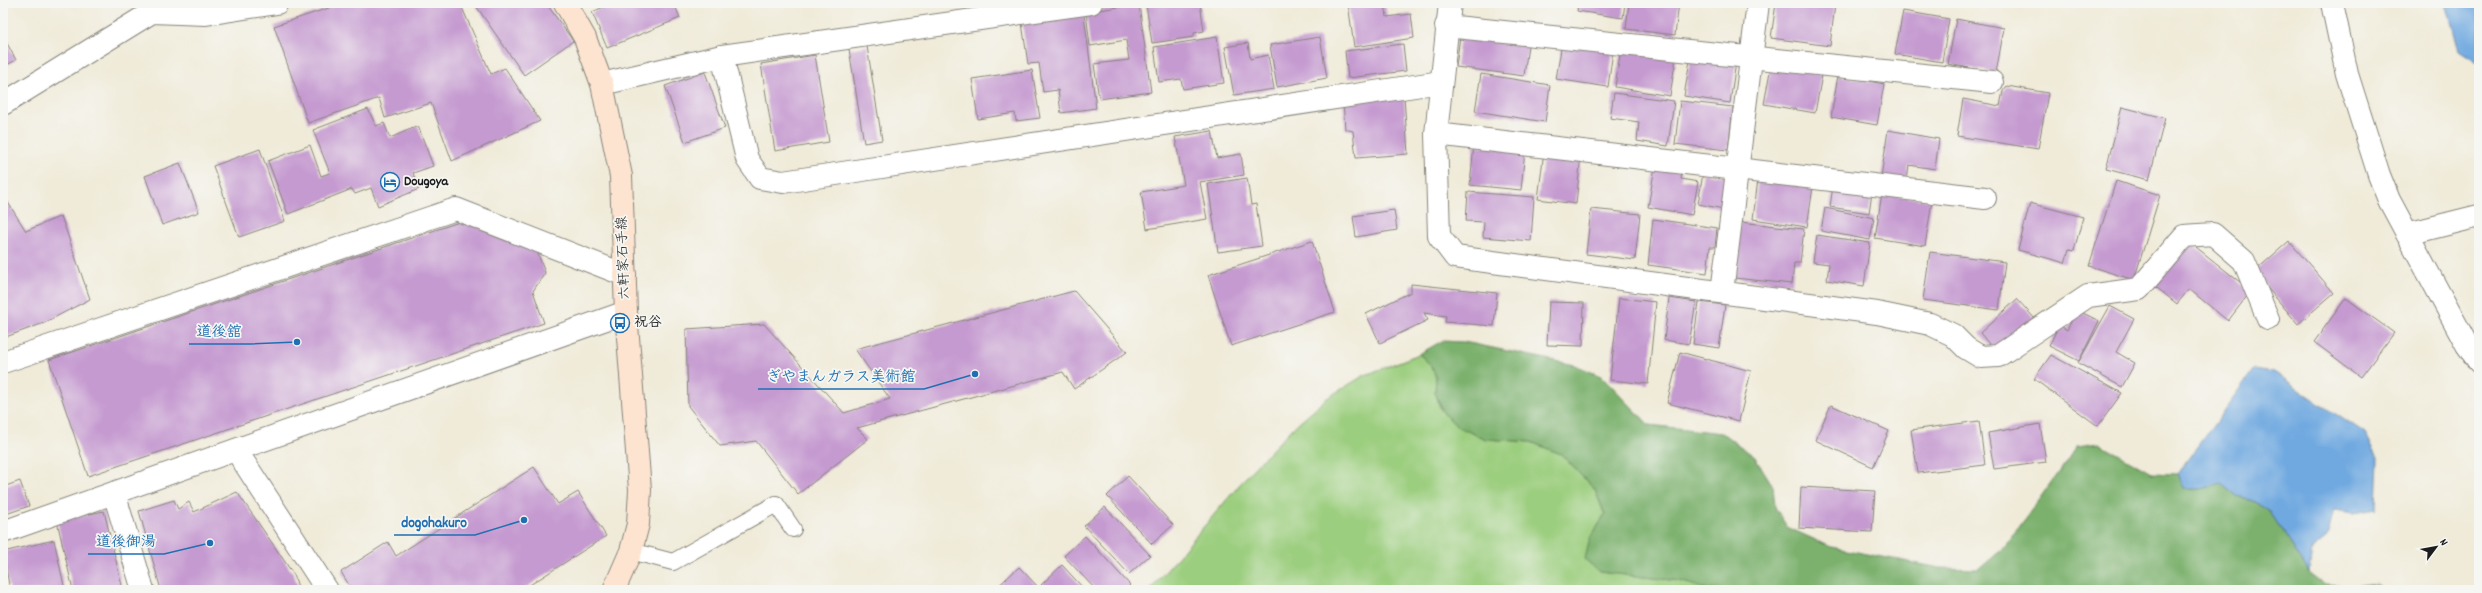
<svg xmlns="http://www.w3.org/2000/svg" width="2482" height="593" viewBox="0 0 2482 593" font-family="Dekko,'Klee One',sans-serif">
<rect width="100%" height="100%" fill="#f6f6f2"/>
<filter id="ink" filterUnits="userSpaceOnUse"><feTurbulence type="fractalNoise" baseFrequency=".025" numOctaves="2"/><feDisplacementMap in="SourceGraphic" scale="8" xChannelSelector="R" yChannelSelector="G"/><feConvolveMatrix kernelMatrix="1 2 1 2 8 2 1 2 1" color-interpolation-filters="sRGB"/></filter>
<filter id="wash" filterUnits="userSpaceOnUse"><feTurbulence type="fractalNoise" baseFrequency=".012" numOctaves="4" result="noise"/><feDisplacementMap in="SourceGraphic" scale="16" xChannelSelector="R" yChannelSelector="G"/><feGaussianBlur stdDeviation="0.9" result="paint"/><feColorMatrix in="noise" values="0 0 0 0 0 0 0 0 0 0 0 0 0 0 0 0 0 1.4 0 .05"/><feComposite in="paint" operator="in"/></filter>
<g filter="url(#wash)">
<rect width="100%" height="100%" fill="#f0ebd9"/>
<!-- green -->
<path fill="#9bce7e" stroke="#5c754d" d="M 1419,354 L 1431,365 L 1436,377 L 1435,392 L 1441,410 L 1458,427 L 1486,439 L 1531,442 L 1561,454 L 1595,490 L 1605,515 L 1590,538 L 1599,572 L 1680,581 L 1709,590 L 1150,590 L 1252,470 L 1298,423 L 1327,398 L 1363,376 Z"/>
<!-- forest -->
<path fill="#7cb16d" stroke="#4c6644" d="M 1442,341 L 1464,342 L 1575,365 L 1603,377 L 1649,425 L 1722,433 L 1755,457 L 1773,486 L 1775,507 L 1787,527 L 1831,547 L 1940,568 L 1979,569 L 2005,547 L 2077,446 L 2099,443 L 2151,473 L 2177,474 L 2184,489 L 2201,489 L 2221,484 L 2237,497 L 2253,501 L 2270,512 L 2309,572 L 2326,585 L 2353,587 L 2377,584 L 2389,590 L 1709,590 L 1680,581 L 1599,572 L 1585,559 L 1590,538 L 1605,515 L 1595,490 L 1561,454 L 1531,442 L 1486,439 L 1458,427 L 1444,414 L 1435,392 L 1436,377 L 1431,365 L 1419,354 Z"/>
<!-- water -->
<g fill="#6fa9e0" stroke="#46627e">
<path d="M 2446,3 L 2479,3 L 2479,64 L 2459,51 Z"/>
<path d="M 2254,369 L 2274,372 L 2365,434 L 2378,458 L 2376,509 L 2354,513 L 2334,510 L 2327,537 L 2312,549 L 2309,572 L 2270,512 L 2253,501 L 2237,497 L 2221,484 L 2201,489 L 2184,489 L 2177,474 Z"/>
</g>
<g id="blocks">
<!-- building -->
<g fill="#c59ad0">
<path d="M 344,3 L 460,3 L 491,74 L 505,68 L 540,121 L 452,161 L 431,103 L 385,118 L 379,98 L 308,123 L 274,26 Z"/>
<path d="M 474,3 L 546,3 L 573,41 L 524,75 Z"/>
<path d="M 613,3 L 674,3 L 680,18 L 607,48 L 592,12 Z"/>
<path d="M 1157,3 L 1200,3 L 1204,31 L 1194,33 L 1194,37 L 1152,43 L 1146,5 Z"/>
<path d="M 1348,3 L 1385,3 L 1387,17 L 1411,14 L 1414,38 L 1354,47 Z"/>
<path d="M 1578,3 L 1625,3 L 1623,18 L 1577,11 Z"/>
<path d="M 1629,3 L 1679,3 L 1675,35 L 1626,29 Z"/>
<path d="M 1776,3 L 1835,4 L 1830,46 L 1771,38 Z"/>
<path d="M 1139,4 L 1151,92 L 1099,99 L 1094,64 L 1129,60 L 1126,40 L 1090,46 L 1086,12 Z"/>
<path d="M 1903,11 L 1949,19 L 1942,62 L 1895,54 Z"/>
<path d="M 1084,15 L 1096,108 L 1061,113 L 1058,90 L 1043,92 L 1039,63 L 1028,64 L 1022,23 Z"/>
<path d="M 1956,19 L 2004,28 L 1996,73 L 1948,64 Z"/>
<path d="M 1461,29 L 1529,38 L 1524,76 L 1456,67 Z"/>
<path d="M 3,36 L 16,60 L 3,67 Z"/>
<path d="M 1217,37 L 1224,83 L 1183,89 L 1181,79 L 1159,82 L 1154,47 Z"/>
<path d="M 1320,37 L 1327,78 L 1277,87 L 1270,45 Z"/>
<path d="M 1248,43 L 1250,59 L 1268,55 L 1274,89 L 1234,95 L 1225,47 Z"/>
<path d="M 1562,43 L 1613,51 L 1608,87 L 1556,79 Z"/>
<path d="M 1403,44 L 1406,71 L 1348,78 L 1345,51 Z"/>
<path d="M 867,46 L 882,140 L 864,143 L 849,49 Z"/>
<path d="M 1621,49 L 1676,57 L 1670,96 L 1615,87 Z"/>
<path d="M 1691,54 L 1736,62 L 1730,103 L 1684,96 Z"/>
<path d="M 815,55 L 829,142 L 775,151 L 761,64 Z"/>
<path d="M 1771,66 L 1822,75 L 1815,113 L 1764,104 Z"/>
<path d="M 1032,70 L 1040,118 L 1016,121 L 1015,113 L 978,119 L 972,79 Z"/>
<path d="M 705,72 L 725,128 L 685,142 L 665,86 Z"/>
<path d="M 1481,74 L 1550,85 L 1545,122 L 1475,111 Z"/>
<path d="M 1838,75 L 1884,84 L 1877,125 L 1831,117 Z"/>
<path d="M 2007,86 L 2048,93 L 2038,149 L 1957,136 L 1963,99 L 2000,106 L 2003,91 Z"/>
<path d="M 1614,93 L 1674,101 L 1668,146 L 1637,141 L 1639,122 L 1610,118 Z"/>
<path d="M 1404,97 L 1408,154 L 1356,158 L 1353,131 L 1345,129 L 1343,101 Z"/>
<path d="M 1680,101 L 1733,107 L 1728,150 L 1675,144 Z"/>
<path d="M 2122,107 L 2165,118 L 2149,180 L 2106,169 Z"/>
<path d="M 368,109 L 376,126 L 384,123 L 390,138 L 418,126 L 433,166 L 413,173 L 419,189 L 378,206 L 371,188 L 355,194 L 352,189 L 288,214 L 268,161 L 310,145 L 321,176 L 330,173 L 313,130 Z"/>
<path d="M 1888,130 L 1939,139 L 1935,169 L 1909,165 L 1907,181 L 1881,177 Z"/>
<path d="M 1212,131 L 1217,158 L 1241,154 L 1244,175 L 1200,182 L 1207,219 L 1147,229 L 1141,192 L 1184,185 L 1175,137 Z"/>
<path d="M 1474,145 L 1525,150 L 1521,190 L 1470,185 Z"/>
<path d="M 260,149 L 285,221 L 239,237 L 213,166 Z"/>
<path d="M 1544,151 L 1581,155 L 1576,204 L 1538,199 Z"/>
<path d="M 180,163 L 199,212 L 162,225 L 145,176 Z"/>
<path d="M 1655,167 L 1682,171 L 1681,179 L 1698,182 L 1692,215 L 1648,207 Z"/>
<path d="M 1703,173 L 1729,177 L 1724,209 L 1698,204 Z"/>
<path d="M 1247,178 L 1251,205 L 1256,204 L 1262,246 L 1218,252 L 1208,184 Z"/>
<path d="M 1758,179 L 1813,187 L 1807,227 L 1753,219 Z"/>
<path d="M 2116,181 L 2160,195 L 2134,280 L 2089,266 Z"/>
<path d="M 1833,186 L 1872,192 L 1869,213 L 1830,207 Z"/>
<path d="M 1468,192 L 1534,197 L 1531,241 L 1483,237 L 1484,222 L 1466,221 Z"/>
<path d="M 1882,193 L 1932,201 L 1925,246 L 1875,238 Z"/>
<path d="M 7,201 L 26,231 L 61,216 L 90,299 L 44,323 L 3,338 L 3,203 Z"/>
<path d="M 2030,203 L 2083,217 L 2074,251 L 2069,250 L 2065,263 L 2018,250 Z"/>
<path d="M 1825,208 L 1874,218 L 1870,240 L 1821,231 Z"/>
<path d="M 1591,209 L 1640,214 L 1635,260 L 1586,254 Z"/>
<path d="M 1394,210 L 1397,230 L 1356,237 L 1353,216 Z"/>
<path d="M 483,214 L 537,251 L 545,273 L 533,291 L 544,323 L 88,476 L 49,360 Z"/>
<path d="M 1653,219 L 1717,228 L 1715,247 L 1710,247 L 1707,273 L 1648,265 Z"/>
<path d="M 1740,222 L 1804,229 L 1800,263 L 1794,263 L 1792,284 L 1734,278 Z"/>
<path d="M 1817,235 L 1870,243 L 1864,286 L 1827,280 L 1829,264 L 1813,262 Z"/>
<path d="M 2186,239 L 2251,291 L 2228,321 L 2189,289 L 2177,304 L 2151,283 Z"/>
<path d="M 1312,241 L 1335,312 L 1231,346 L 1208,275 Z"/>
<path d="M 2289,241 L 2334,293 L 2298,324 L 2254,272 Z"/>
<path d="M 1930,252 L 2005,262 L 1999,310 L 1923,300 Z"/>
<path d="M 1411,284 L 1497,293 L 1494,326 L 1445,322 L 1446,316 L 1424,313 L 1428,320 L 1380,343 L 1366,314 L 1411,292 Z"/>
<path d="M 1074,291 L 1127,352 L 1074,389 L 1063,372 L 857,428 L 868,439 L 798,494 L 756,441 L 720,446 L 688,406 L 686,329 L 764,324 L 844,413 L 890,399 L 855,349 Z"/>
<path d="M 1619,298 L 1656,302 L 1648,384 L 1610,380 Z"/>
<path d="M 1669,298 L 1696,302 L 1689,344 L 1664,340 Z"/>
<path d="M 2346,298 L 2394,333 L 2361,377 L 2314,342 Z"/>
<path d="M 2017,299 L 2036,320 L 1994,350 L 1980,333 Z"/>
<path d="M 1549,302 L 1584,303 L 1583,346 L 1547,345 Z"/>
<path d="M 1699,302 L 1725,305 L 1719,348 L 1693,344 Z"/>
<path d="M 2110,306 L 2134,319 L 2116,352 L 2135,363 L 2122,387 L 2078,363 Z"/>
<path d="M 2077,310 L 2099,321 L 2079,361 L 2049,346 L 2059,325 L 2067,330 Z"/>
<path d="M 1680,352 L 1751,371 L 1739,421 L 1667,403 Z"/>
<path d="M 2051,355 L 2122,393 L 2098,426 L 2034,379 Z"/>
<path d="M 1831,405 L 1889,431 L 1873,467 L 1815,440 Z"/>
<path d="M 1979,421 L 1985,465 L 1918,473 L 1911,430 Z"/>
<path d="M 2040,424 L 2046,462 L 1994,469 L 1988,433 Z"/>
<path d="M 534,467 L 558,504 L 578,492 L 606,536 L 522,590 L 352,590 L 341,572 L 388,542 L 396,556 Z"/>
<path d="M 1128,476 L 1173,525 L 1152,544 L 1107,496 Z"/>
<path d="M 20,481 L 29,506 L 3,515 L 3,487 Z"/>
<path d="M 1801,487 L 1875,491 L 1872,532 L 1799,528 Z"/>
<path d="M 237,492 L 294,575 L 299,590 L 161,590 L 139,511 L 174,500 L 178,509 L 189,502 L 194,512 Z"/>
<path d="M 1105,507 L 1150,555 L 1129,574 L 1084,526 Z"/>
<path d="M 104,511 L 123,590 L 73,590 L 57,521 Z"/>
<path d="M 1085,536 L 1130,585 L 1125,590 L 1096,590 L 1064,556 Z"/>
<path d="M 54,540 L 65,590 L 10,590 L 3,552 Z"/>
<path d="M 1062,565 L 1085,590 L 1046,590 L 1041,585 Z"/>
<path d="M 1019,567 L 1041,590 L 994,590 Z"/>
</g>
</g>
</g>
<g filter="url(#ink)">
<use href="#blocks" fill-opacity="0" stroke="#86847a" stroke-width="1"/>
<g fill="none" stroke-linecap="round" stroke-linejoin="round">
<defs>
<path id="service" d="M 631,551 L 673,562 L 776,504 L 793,529"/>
<g id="minor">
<path d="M 1450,3 L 1436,134 L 1439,236 L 1455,257 L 1877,313 L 1930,324 L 1953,335 L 1966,348 L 1981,357 L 1998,356 L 2088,296 L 2139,289 L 2184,236 L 2213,234 L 2244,261 L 2268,319"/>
<path d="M 2332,3 L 2347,74 L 2379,175 L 2389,200 L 2467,345 L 2479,362"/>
<path d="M 1446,26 L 1992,82"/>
<path d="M 722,56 L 747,159 L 760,178 L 783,182 L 1441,82"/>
<path d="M 602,84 L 722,56 L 1091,3"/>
<path d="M 3,104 L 152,12 L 206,14 L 277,3"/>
<path d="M 1436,134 L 1985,198"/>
<path d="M 2407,234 L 2479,216"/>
<path d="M 1722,292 L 1758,3"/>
<path d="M 3,362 L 456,209 L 625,275"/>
<path d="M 236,450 L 327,590"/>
<path d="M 114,493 L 143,590"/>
<path d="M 3,532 L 626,312"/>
</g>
<path id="secondary" d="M 565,3 L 585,38 L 602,84 L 621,176 L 626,312 L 640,490 L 638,524 L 631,551 L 614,590"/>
</defs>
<!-- service casing -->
<use href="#service" stroke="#86847a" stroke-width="18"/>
<!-- minor casing -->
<use href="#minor" stroke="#86847a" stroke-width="24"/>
<!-- secondary casing -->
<use href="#secondary" stroke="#86847a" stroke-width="24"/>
<!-- service -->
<use href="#service" stroke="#fff" stroke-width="16"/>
<!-- minor -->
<use href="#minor" stroke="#fff" stroke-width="22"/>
<!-- secondary -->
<use href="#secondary" stroke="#fde4d0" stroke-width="22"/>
</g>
</g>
<!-- icons -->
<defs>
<symbol id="hotel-ring" viewBox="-11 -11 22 22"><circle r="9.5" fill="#f6f6f2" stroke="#1f6fb2" stroke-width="1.5"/><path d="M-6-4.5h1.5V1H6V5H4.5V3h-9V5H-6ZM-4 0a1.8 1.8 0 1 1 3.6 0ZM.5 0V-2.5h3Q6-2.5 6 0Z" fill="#1f6fb2"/></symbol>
<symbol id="bus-ring" viewBox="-11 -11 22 22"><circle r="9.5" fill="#f6f6f2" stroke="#1f6fb2" stroke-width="1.5"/><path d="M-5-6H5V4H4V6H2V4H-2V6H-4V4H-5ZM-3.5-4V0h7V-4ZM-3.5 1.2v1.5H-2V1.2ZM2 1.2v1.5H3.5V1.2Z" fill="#1f6fb2"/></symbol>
</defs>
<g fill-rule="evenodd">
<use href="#hotel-ring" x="379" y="171" width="22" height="22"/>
<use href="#bus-ring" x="609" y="312" width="22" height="22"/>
</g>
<g text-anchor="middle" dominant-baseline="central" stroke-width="3.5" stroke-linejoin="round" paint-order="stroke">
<!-- poi labels -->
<g font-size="14" font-weight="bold" fill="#1c1c1c" stroke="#f6f6f2" text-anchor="start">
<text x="404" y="182">Dougoya</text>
<text x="634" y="323">祝谷</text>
</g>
<!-- street labels -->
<g font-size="14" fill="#1c1c1c" stroke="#f6f6f2">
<text transform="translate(624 258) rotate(-92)">六軒家石手線</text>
</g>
</g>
<!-- callouts -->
<path fill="none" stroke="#1f6fb2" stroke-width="1.5" d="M297 342L250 344H189M975 374L924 389H758M524 520L475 535H394M210 543L164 554H88"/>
<g fill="#1f6fb2" stroke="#f6f6f2" stroke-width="1.5">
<circle cx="297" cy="342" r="4"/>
<circle cx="975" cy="374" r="4"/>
<circle cx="524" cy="520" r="4"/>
<circle cx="210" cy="543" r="4"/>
</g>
<g font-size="15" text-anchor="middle" font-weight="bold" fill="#1f6fb2" stroke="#f6f6f2" stroke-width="3.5" stroke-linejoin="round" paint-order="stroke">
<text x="219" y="336">道後舘</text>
<text x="841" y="381">ぎやまんガラス美術館</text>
<text x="434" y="527">dogohakuro</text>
<text x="126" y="546">道後御湯</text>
</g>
<!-- margin -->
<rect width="2482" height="593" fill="none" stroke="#f6f6f2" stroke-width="16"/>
<!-- north arrow -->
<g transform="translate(2436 547) rotate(58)" stroke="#f6f6f2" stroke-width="3" paint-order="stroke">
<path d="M0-3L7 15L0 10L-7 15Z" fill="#1c1c1c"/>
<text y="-6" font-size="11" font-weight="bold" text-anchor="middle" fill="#1c1c1c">N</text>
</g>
</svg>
